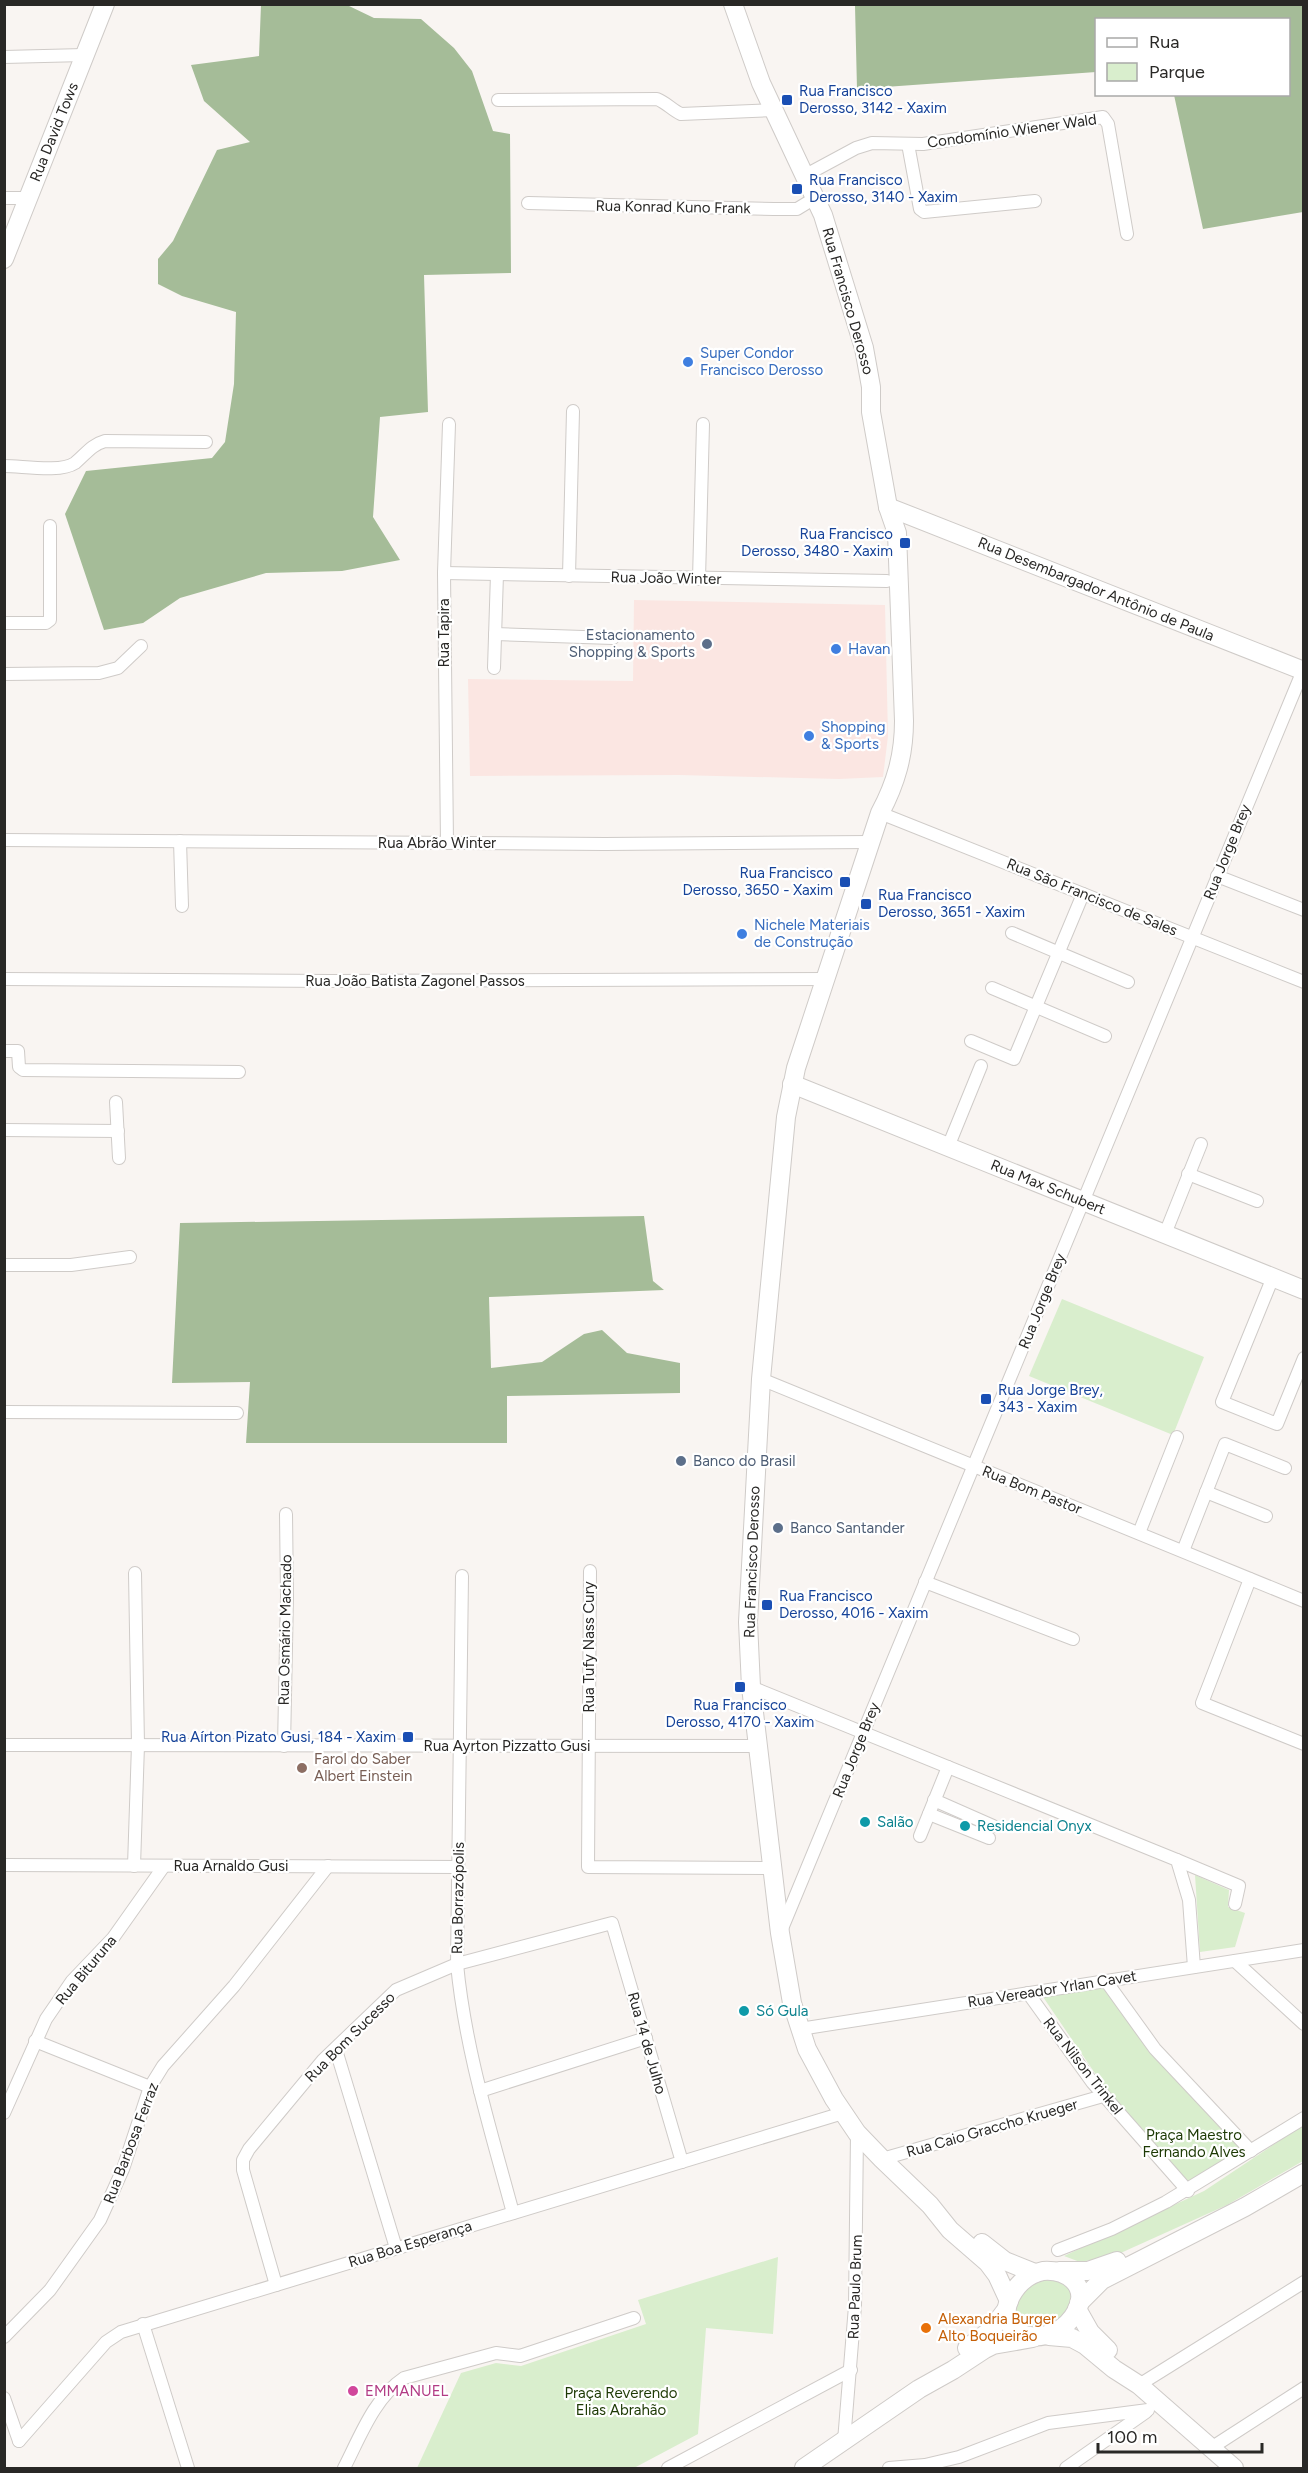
<svg xmlns="http://www.w3.org/2000/svg" width="1308" height="2473" viewBox="0 0 1308 2473" font-family="Figtree,sans-serif">
<rect width="100%" height="100%" fill="#f9f5f2"/>
<!-- commercial -->
<path fill="#fbe6e2" d="M 634,600 L 885,605 L 888,736 L 883,777 L 839,779 L 679,775 L 470,776 L 468,679 L 633,681 Z"/>
<!-- green -->
<g fill="#d9eecd">
<path d="M 1062,1299 L 1204,1357 L 1173,1435 L 1029,1376 Z"/>
<path d="M 1195,1875 L 1229,1890 L 1228,1907 L 1245,1913 L 1235,1947 L 1200,1952 Z"/>
<path d="M 1101,1985 L 1152,2053 L 1243,2149 L 1188,2184 L 1107,2091 L 1041,1994 Z"/>
<path d="M 1303,2125 L 1303,2161 L 1227,2205 L 1114,2256 L 1080,2262 L 1064,2256 L 1204,2191 Z"/>
<path d="M 778,2257 L 773,2334 L 706,2328 L 698,2434 L 634,2468 L 417,2468 L 461,2373 L 496,2363 L 521,2366 L 646,2324 L 638,2300 Z"/>
<path d="M 1035,2278 L 1063,2278 L 1075,2298 L 1061,2322 L 1029,2332 L 1014,2319 L 1015,2301 Z"/>
</g>
<!-- forest -->
<g fill="#a5bc98">
<path d="M 858,4 L 1303,5 L 1303,212 L 1203,229 L 1174,95 L 1288,94 L 1288,20 L 1096,20 L 1096,72 L 857,89 L 855,6 Z"/>
<path d="M 261,5 L 347,5 L 374,18 L 421,19 L 454,48 L 472,71 L 493,131 L 510,134 L 511,273 L 424,275 L 428,412 L 380,417 L 373,517 L 400,560 L 342,571 L 266,573 L 180,598 L 143,623 L 104,630 L 65,514 L 86,471 L 212,458 L 225,442 L 234,384 L 236,312 L 182,296 L 158,284 L 158,259 L 173,241 L 217,150 L 250,142 L 204,101 L 191,65 L 259,56 Z"/>
<path d="M 644,1216 L 653,1281 L 664,1290 L 489,1297 L 491,1368 L 542,1362 L 584,1334 L 602,1330 L 627,1353 L 680,1363 L 680,1393 L 507,1396 L 507,1443 L 246,1443 L 250,1382 L 172,1383 L 180,1223 Z"/>
</g>
<g fill="none" stroke-linecap="round" stroke-linejoin="round">
<defs>
<g id="street">
<path d="M 4,57 L 84,55"/>
<path d="M 498,100 L 657,99 C 667,103 672,110 681,114 L 774,110"/>
<path d="M 908,144 L 920,209 L 924,212 L 1035,201"/>
<path d="M 804,176 L 856,148 L 872,143 L 923,144 L 1103,117 L 1108,124 L 1127,234"/>
<path d="M 4,198 L 27,198"/>
<path d="M 528,203 L 774,209 L 797,209 L 815,198"/>
<path d="M 4,466 C 23,466 60,473 75,463 C 86,454 91,445 105,441 L 206,442"/>
<path d="M 444,573 L 887,581"/>
<path d="M 569,576 L 573,411"/>
<path d="M 699,579 L 703,424"/>
<path d="M 4,623 L 46,623 L 50,620 L 50,526"/>
<path d="M 495,634 L 613,638"/>
<path d="M 494,668 L 497,574"/>
<path d="M 4,674 L 99,673 L 118,668 L 141,646"/>
<path d="M 880,813 L 1304,982"/>
<path d="M 4,840 L 605,844 L 870,842"/>
<path d="M 180,841 L 182,906"/>
<path d="M 447,843 L 444,573 L 449,424"/>
<path d="M 1217,876 L 1304,910"/>
<path d="M 1012,933 L 1128,982"/>
<path d="M 4,979 L 331,981 L 826,979"/>
<path d="M 992,988 L 1105,1036"/>
<path d="M 971,1041 L 1014,1059 L 1083,894"/>
<path d="M 4,1051 L 18,1051 L 19,1067 L 23,1070 L 239,1072"/>
<path d="M 116,1102 L 119,1158"/>
<path d="M 4,1130 L 118,1131"/>
<path d="M 948,1147 L 981,1066"/>
<path d="M 1188,1174 L 1257,1201"/>
<path d="M 1165,1234 L 1201,1144"/>
<path d="M 4,1265 L 71,1265 L 130,1257"/>
<path d="M 1273,1277 L 1222,1402 L 1277,1424 L 1304,1358"/>
<path d="M 761,1379 L 1304,1601"/>
<path d="M 4,1412 L 237,1413"/>
<path d="M 1206,1492 L 1266,1516"/>
<path d="M 1139,1533 L 1177,1437"/>
<path d="M 1183,1551 L 1225,1444 L 1285,1468"/>
<path d="M 590,1571 L 588,1867 L 771,1868"/>
<path d="M 462,1576 L 457,1964 C 465,2049 491,2131 513,2213"/>
<path d="M 1250,1579 L 1202,1703 L 1304,1744"/>
<path d="M 925,1582 L 1073,1639"/>
<path d="M 751,1687 L 1177,1860 L 1189,1900 L 1194,1967"/>
<path d="M 4,1745 L 758,1746"/>
<path d="M 284,1746 L 287,1596 L 286,1514"/>
<path d="M 934,1800 L 993,1826"/>
<path d="M 929,1814 L 989,1838"/>
<path d="M 920,1836 L 948,1767"/>
<path d="M 1177,1860 L 1239,1886 L 1235,1904"/>
<path d="M 4,1865 L 458,1867"/>
<path d="M 134,1866 L 138,1745 L 135,1573"/>
<path d="M 781,1931 L 1304,668"/>
<path d="M 1235,1961 L 1304,2024"/>
<path d="M 1106,1981 L 1155,2049 L 1251,2151"/>
<path d="M 1028,1993 L 1092,2082 L 1188,2191"/>
<path d="M 800,2029 L 1304,1950"/>
<path d="M 35,2041 L 150,2087"/>
<path d="M 336,2050 L 396,2248"/>
<path d="M 480,2091 L 646,2038"/>
<path d="M 4,2113 L 46,2019 L 72,1981 L 113,1938 L 164,1866"/>
<path d="M 882,2159 L 1103,2096"/>
<path d="M 1058,2250 L 1112,2229 L 1166,2202 L 1304,2118"/>
<path d="M 276,2285 L 243,2170 L 243,2160 L 249,2149 L 323,2060 L 396,1990 L 457,1964 L 612,1923 L 682,2162"/>
<path d="M 143,2324 L 188,2468"/>
<path d="M 4,2337 L 50,2290 L 100,2220 L 123,2169 L 150,2087 L 163,2066 L 234,1986 L 328,1866"/>
<path d="M 1139,2385 L 1304,2282"/>
<path d="M 4,2398 L 19,2441"/>
<path d="M 19,2441 L 106,2342 L 121,2332 L 843,2113"/>
<path d="M 844,2441 L 855,2306 L 857,2133"/>
<path d="M 1211,2448 L 1304,2388"/>
<path d="M 344,2468 C 360,2437 374,2398 404,2378 L 496,2353 L 520,2356 L 634,2318"/>
<path d="M 668,2468 L 851,2370"/>
<path d="M 889,2468 L 925,2465 L 959,2457 L 1048,2423 L 1148,2410"/>
<path d="M 1066,2468 L 1146,2412"/>
</g>
<g id="secondary">
<path d="M 733,4 L 761,83 L 823,215 L 864,348 L 871,387 L 871,412 L 888,507 L 897,533 L 904,721 C 904,755 896,783 880,813 L 796,1068 L 786,1117 L 761,1379 L 748,1622 L 751,1687 L 780,1933 L 792,2003 L 807,2049 L 834,2099 L 857,2133 L 882,2159 L 930,2205 L 950,2230 L 988,2263 L 997,2275 L 1009,2301"/>
<path d="M 4,259 L 105,4"/>
<path d="M 888,507 L 1304,671"/>
<path d="M 792,1084 L 1304,1290"/>
<path d="M 982,2243 L 1005,2261 L 1035,2273"/>
<path d="M 1043,2271 C 1066,2269 1089,2285 1077,2310 C 1055,2353 989,2340 1011,2296 C 1018,2283 1029,2274 1043,2271 Z"/>
<path d="M 1059,2271 L 1088,2271 L 1117,2261"/>
<path d="M 1079,2303 L 1102,2280 L 1245,2207 L 1304,2173"/>
<path d="M 1077,2309 L 1090,2332 L 1108,2350"/>
<path d="M 1049,2336 L 1072,2338 L 1085,2345 L 1114,2369 L 1139,2385 L 1234,2468"/>
<path d="M 967,2348 L 991,2330 L 1006,2310"/>
<path d="M 804,2468 L 919,2389 L 953,2370 L 985,2349 L 993,2345 L 1033,2338"/>
</g>
</defs>
<!-- street casing -->
<use href="#street" stroke="#cfcbc8" stroke-width="14"/>
<!-- secondary casing -->
<use href="#secondary" stroke="#cfcbc8" stroke-width="20"/>
<!-- street -->
<use href="#street" stroke="#fff" stroke-width="12"/>
<!-- secondary -->
<use href="#secondary" stroke="#fff" stroke-width="18"/>
</g>
<!-- markers -->
<g fill="#1a4fb4" stroke="#fff" stroke-width="2">
<rect x="781" y="94" width="12" height="12" rx="3"/>
<rect x="791" y="183" width="12" height="12" rx="3"/>
<rect x="899" y="537" width="12" height="12" rx="3"/>
<rect x="839" y="876" width="12" height="12" rx="3"/>
<rect x="860" y="898" width="12" height="12" rx="3"/>
<rect x="980" y="1393" width="12" height="12" rx="3"/>
<rect x="761" y="1599" width="12" height="12" rx="3"/>
<rect x="734" y="1681" width="12" height="12" rx="3"/>
<rect x="402" y="1731" width="12" height="12" rx="3"/>
</g>
<g fill="#3f7fe0" stroke="#fff" stroke-width="2">
<circle cx="688" cy="362" r="6"/>
<circle cx="836" cy="649" r="6"/>
<circle cx="809" cy="736" r="6"/>
<circle cx="742" cy="934" r="6"/>
</g>
<g fill="#5c6f8a" stroke="#fff" stroke-width="2">
<circle cx="707" cy="644" r="6"/>
<circle cx="681" cy="1461" r="6"/>
<circle cx="778" cy="1528" r="6"/>
</g>
<circle fill="#8d6e63" stroke="#fff" stroke-width="2" cx="302" cy="1768" r="6"/>
<g fill="#0f9aa8" stroke="#fff" stroke-width="2">
<circle cx="865" cy="1822" r="6"/>
<circle cx="965" cy="1826" r="6"/>
<circle cx="744" cy="2011" r="6"/>
</g>
<circle fill="#e8710a" stroke="#fff" stroke-width="2" cx="926" cy="2328" r="6"/>
<circle fill="#d1479c" stroke="#fff" stroke-width="2" cx="353" cy="2391" r="6"/>
<g text-anchor="middle" dominant-baseline="central" stroke-width="4.5" stroke-linejoin="round" paint-order="stroke">
<!-- transit labels -->
<g font-size="15" fill="#164399" stroke="#fff" text-anchor="start">
<text x="799" y="91">Rua Francisco<tspan x="799" dy="17">Derosso, 3142 - Xaxim</tspan></text>
<text x="809" y="180">Rua Francisco<tspan x="809" dy="17">Derosso, 3140 - Xaxim</tspan></text>
<text x="893" y="534" text-anchor="end">Rua Francisco<tspan x="893" dy="17">Derosso, 3480 - Xaxim</tspan></text>
<text x="833" y="873" text-anchor="end">Rua Francisco<tspan x="833" dy="17">Derosso, 3650 - Xaxim</tspan></text>
<text x="878" y="895">Rua Francisco<tspan x="878" dy="17">Derosso, 3651 - Xaxim</tspan></text>
<text x="998" y="1390">Rua Jorge Brey,<tspan x="998" dy="17">343 - Xaxim</tspan></text>
<text x="779" y="1596">Rua Francisco<tspan x="779" dy="17">Derosso, 4016 - Xaxim</tspan></text>
<text x="740" y="1705" text-anchor="middle">Rua Francisco<tspan x="740" dy="17">Derosso, 4170 - Xaxim</tspan></text>
<text x="396" y="1737" text-anchor="end">Rua Aírton Pizato Gusi, 184 - Xaxim</text>
</g>
<!-- street labels -->
<g font-size="15" fill="#292826" stroke="#fff">
<text transform="translate(1012 131) rotate(-8)">Condomínio Wiener Wald</text>
<text transform="translate(54 132) rotate(-68)">Rua David Tows</text>
<text transform="translate(673 207) rotate(1)">Rua Konrad Kuno Frank</text>
<text transform="translate(848 301) rotate(74)">Rua Francisco Derosso</text>
<text transform="translate(666 578) rotate(1)">Rua João Winter</text>
<text transform="translate(1096 589) rotate(22)">Rua Desembargador Antônio de Paula</text>
<text transform="translate(444 633) rotate(-90)">Rua Tapira</text>
<text x="437" y="843">Rua Abrão Winter</text>
<text transform="translate(1227 852) rotate(-68)">Rua Jorge Brey</text>
<text transform="translate(1092 897) rotate(22)">Rua São Francisco de Sales</text>
<text x="415" y="981">Rua João Batista Zagonel Passos</text>
<text transform="translate(1048 1187) rotate(22)">Rua Max Schubert</text>
<text transform="translate(1042 1301) rotate(-68)">Rua Jorge Brey</text>
<text transform="translate(1032 1490) rotate(22)">Rua Bom Pastor</text>
<text transform="translate(752 1562) rotate(-88)">Rua Francisco Derosso</text>
<text transform="translate(285 1630) rotate(-89)">Rua Osmário Machado</text>
<text transform="translate(589 1647) rotate(-90)">Rua Tufy Nass Cury</text>
<text x="507" y="1746">Rua Ayrton Pizzatto Gusi</text>
<text transform="translate(856 1750) rotate(-68)">Rua Jorge Brey</text>
<text x="231" y="1866">Rua Arnaldo Gusi</text>
<text transform="translate(458 1898) rotate(-89)">Rua Borrazópolis</text>
<text transform="translate(86 1970) rotate(-50)">Rua Bituruna</text>
<text transform="translate(1052 1989) rotate(-9)">Rua Vereador Yrlan Cavet</text>
<text transform="translate(350 2037) rotate(-45)">Rua Bom Sucesso</text>
<text transform="translate(647 2043) rotate(74)">Rua 14 de Julho</text>
<text transform="translate(1083 2066) rotate(52)">Rua Nilson Trinkel</text>
<text transform="translate(992 2128) rotate(-16)">Rua Caio Graccho Krueger</text>
<text transform="translate(131 2143) rotate(-69)">Rua Barbosa Ferraz</text>
<text transform="translate(410 2244) rotate(-17)">Rua Boa Esperança</text>
<text transform="translate(855 2287) rotate(-88)">Rua Paulo Brum</text>
</g>
<!-- shop labels -->
<g font-size="15" fill="#366cbe" stroke="#fff" text-anchor="start">
<text x="700" y="353">Super Condor<tspan x="700" dy="17">Francisco Derosso</tspan></text>
<text x="848" y="649">Havan</text>
<text x="821" y="727">Shopping<tspan x="821" dy="17">&amp; Sports</tspan></text>
<text x="754" y="925">Nichele Materiais<tspan x="754" dy="17">de Construção</tspan></text>
</g>
<!-- service labels -->
<g font-size="15" fill="#4e5e75" stroke="#fff" text-anchor="start">
<text x="695" y="635" text-anchor="end">Estacionamento<tspan x="695" dy="17">Shopping &amp; Sports</tspan></text>
<text x="693" y="1461">Banco do Brasil</text>
<text x="790" y="1528">Banco Santander</text>
</g>
<!-- education labels -->
<g font-size="15" fill="#785e54" stroke="#fff" text-anchor="start">
<text x="314" y="1759">Farol do Saber<tspan x="314" dy="17">Albert Einstein</tspan></text>
</g>
<!-- culture labels -->
<g font-size="15" fill="#0d838f" stroke="#fff" text-anchor="start">
<text x="877" y="1822">Salão</text>
<text x="977" y="1826">Residencial Onyx</text>
<text x="756" y="2011">Só Gula</text>
</g>
<!-- park labels -->
<g font-size="15" fill="#1d3904" stroke="#fff">
<text x="1194" y="2135">Praça Maestro<tspan x="1194" dy="17">Fernando Alves</tspan></text>
<text x="621" y="2393">Praça Reverendo<tspan x="621" dy="17">Elias Abrahão</tspan></text>
</g>
<!-- food labels -->
<g font-size="15" fill="#c56008" stroke="#fff" text-anchor="start">
<text x="938" y="2319">Alexandria Burger<tspan x="938" dy="17">Alto Boqueirão</tspan></text>
</g>
<!-- hotel labels -->
<g font-size="15" fill="#b23c85" stroke="#fff" text-anchor="start">
<text x="365" y="2391">EMMANUEL</text>
</g>
</g>
<!-- border -->
<rect width="1308" height="2473" fill="none" stroke="#292826" stroke-width="12"/>
<!-- legend -->
<rect x="1095" y="18" width="195" height="78" fill="#ffffff" stroke="#a9a9a8" stroke-width="1.5"/>
<rect x="1107" y="38" width="30" height="9" fill="#ffffff" stroke="#a9a9a8" stroke-width="1.5"/>
<text x="1149" y="48" font-size="18" fill="#292826">Rua</text>
<rect x="1107" y="63" width="30" height="18" fill="#d9eecd" stroke="#a9a9a8" stroke-width="1.5"/>
<text x="1149" y="78" font-size="18" fill="#292826">Parque</text>
<!-- scale -->
<path d="M1098 2443v9h164v-9" fill="none" stroke="#292826" stroke-width="3"/>
<text x="1107" y="2443" font-size="18" fill="#292826" stroke="#ffffff" stroke-width="4.5" paint-order="stroke">100 m</text>
</svg>
